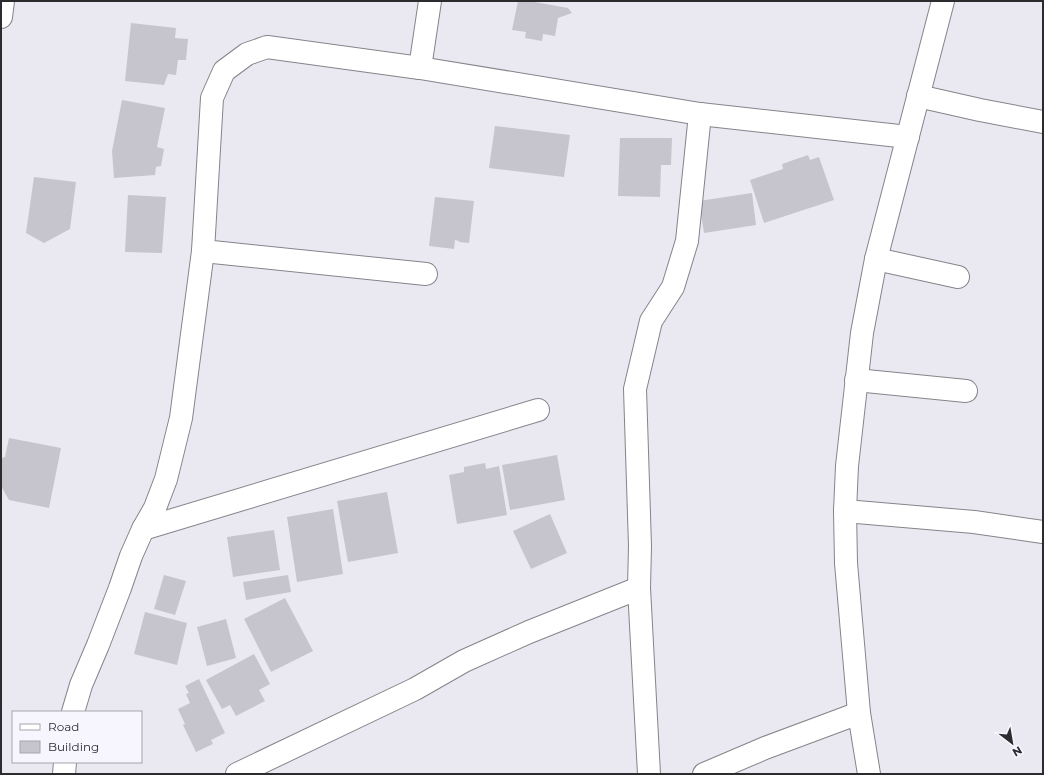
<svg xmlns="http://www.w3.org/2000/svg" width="1044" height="775" viewBox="0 0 1044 775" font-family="Montserrat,sans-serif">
<rect width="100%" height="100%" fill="#eae9f1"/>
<!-- building -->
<g fill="#c6c5cd">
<path d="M 518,1 L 529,1 L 568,8 L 572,13 L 558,18 L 555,36 L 543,34 L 542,41 L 525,38 L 526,32 L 512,30 Z"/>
<path d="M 131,23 L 176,28 L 175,38 L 188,39 L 186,60 L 178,60 L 176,75 L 168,74 L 164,85 L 125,81 Z"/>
<path d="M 122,100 L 165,108 L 157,147 L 164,149 L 161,166 L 156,167 L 155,175 L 114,178 L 112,151 Z"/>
<path d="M 495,126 L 570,135 L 564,177 L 489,168 Z"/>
<path d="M 620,138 L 672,138 L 671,165 L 661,165 L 660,197 L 618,196 Z"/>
<path d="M 808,155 L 810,160 L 819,157 L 834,200 L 764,223 L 750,180 L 783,169 L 782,164 Z"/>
<path d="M 34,177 L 76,182 L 70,229 L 44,243 L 26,233 Z"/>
<path d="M 752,193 L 756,225 L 704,233 L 699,201 Z"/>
<path d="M 128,195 L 166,197 L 162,253 L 125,252 Z"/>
<path d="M 435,197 L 474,201 L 469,243 L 459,242 L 459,241 L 455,240 L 454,249 L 429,246 Z"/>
<path d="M 9,438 L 61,448 L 49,508 L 9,500 L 1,486 L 1,458 L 5,457 Z"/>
<path d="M 557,455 L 565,500 L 510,510 L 502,465 Z"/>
<path d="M 485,463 L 486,469 L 499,466 L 507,515 L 457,524 L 449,475 L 464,472 L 464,467 Z"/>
<path d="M 387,492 L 398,553 L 348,562 L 337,501 Z"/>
<path d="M 333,509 L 343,574 L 297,582 L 287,517 Z"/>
<path d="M 550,514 L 567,553 L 531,569 L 513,531 Z"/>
<path d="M 274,530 L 280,570 L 233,577 L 227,537 Z"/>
<path d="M 164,575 L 186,581 L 175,615 L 154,609 Z"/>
<path d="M 288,575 L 291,592 L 246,600 L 243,582 Z"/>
<path d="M 285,598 L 313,651 L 271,672 L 244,619 Z"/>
<path d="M 145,612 L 187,623 L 177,665 L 134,654 Z"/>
<path d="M 226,619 L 236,658 L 207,666 L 197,627 Z"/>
<path d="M 254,654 L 270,684 L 259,690 L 265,701 L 236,716 L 230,705 L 222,709 L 206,680 Z"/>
<path d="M 199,679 L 225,733 L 211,740 L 213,744 L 196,752 L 183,725 L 185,724 L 178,709 L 190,703 L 186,694 L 189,693 L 185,686 Z"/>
</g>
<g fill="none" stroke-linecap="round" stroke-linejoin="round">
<defs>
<g id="minor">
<path d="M 1,17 L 3,1"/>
<path d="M 420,68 L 430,1"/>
<path d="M 918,96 L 980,110 L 1043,122"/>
<path d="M 203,251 L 426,274"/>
<path d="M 876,259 L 958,277"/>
<path d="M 856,380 L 966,391"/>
<path d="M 845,511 L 974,522 L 1043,532"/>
<path d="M 143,529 L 538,410"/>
<path d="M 73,712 L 81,685 L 98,645 L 120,588 L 131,556 L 143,529 L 155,508 L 166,479 L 181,418 L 203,251 L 212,98 L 224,71 L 247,54 L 267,47 L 420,68 L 700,114 L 908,137"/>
<path d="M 64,774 L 65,762"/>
<path d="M 237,774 L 415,689 L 464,661 L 529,632 L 639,588"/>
<path d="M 649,774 L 639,588 L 640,546 L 635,389 L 651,321 L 673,287 L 687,241 L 700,114"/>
<path d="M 704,774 L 765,748 L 859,713"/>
<path d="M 869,774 L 859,713 L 846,563 L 845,511 L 847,466 L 862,333 L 876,259 L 943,1"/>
</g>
</defs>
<!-- minor casing -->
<use href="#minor" stroke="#85848b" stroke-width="24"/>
<!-- minor -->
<use href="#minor" stroke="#fff" stroke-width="22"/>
</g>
<!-- border -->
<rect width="1044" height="775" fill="none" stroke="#2c2b2e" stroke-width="4"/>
<!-- legend -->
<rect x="12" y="711" width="130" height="52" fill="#f7f6fe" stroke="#a6a5ab"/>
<rect x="20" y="724" width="20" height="6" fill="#ffffff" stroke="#a6a5ab"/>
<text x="48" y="731" font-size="12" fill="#2c2b2e">Road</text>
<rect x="20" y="741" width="20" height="12" fill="#c6c5cd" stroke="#a6a5ab"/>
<text x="48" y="751" font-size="12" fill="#2c2b2e">Building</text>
<!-- north arrow -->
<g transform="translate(1012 743) rotate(149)" stroke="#f7f6fe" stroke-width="3" paint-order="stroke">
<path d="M0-3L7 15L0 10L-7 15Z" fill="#2c2b2e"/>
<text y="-6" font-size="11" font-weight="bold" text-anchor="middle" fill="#2c2b2e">N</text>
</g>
</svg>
